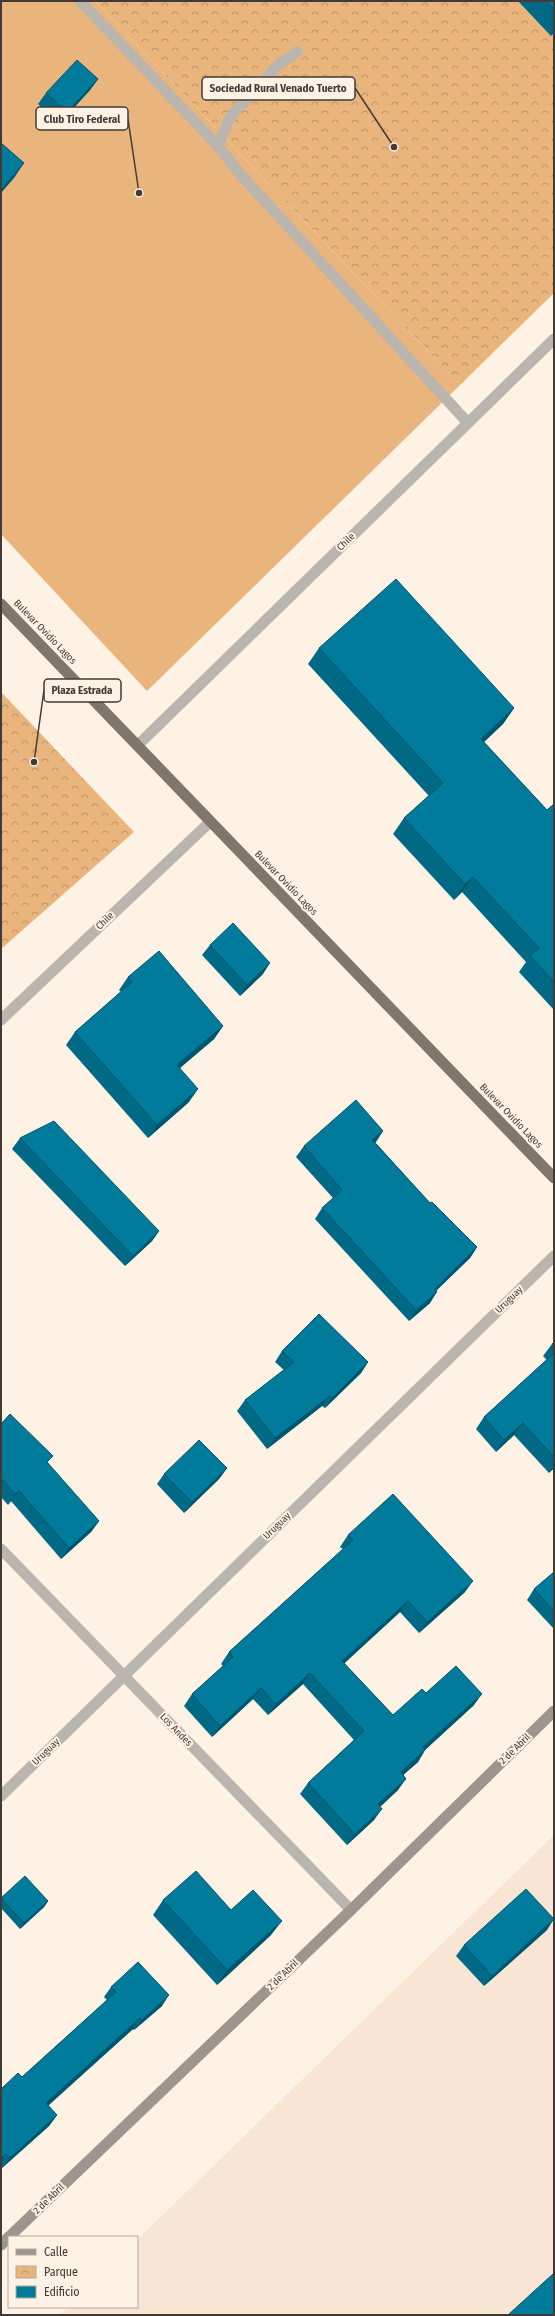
<svg xmlns="http://www.w3.org/2000/svg" width="555" height="2316" viewBox="0 0 555 2316" font-family="'Fira Sans Condensed',sans-serif">
<defs>
<pattern id="park-crowns" width="20" height="18" patternUnits="userSpaceOnUse"><rect width="20" height="18" fill="#e9b57d"/><path d="M2 6a3 3 0 1 1 6 0M12 15a3 3 0 1 1 6 0" fill="none" stroke="#be9467"/></pattern>
</defs>
<rect width="100%" height="100%" fill="#fef2e5"/>
<!-- built -->
<path fill="#f8e5d3" d="M 554,1835 L 554,2315 L 60,2315 L 68,2307 L 137,2307 L 137,2240 Z"/>
<!-- park -->
<g fill="url(#park-crowns)">
<path d="M 95,1 L 554,1 L 554,293 L 460,385 Z"/>
<path d="M 1,692 L 134,832 L 1,949 Z"/>
</g>
<!-- garden -->
<path fill="#e9b57d" d="M 1,1 L 95,1 L 460,385 L 147,691 L 1,534 Z"/>
<g fill="none" stroke-linecap="round" stroke-linejoin="round">
<!-- minor -->
<g stroke="#bab5af" stroke-width="11">
<path d="M 80,1 L 218,146"/>
<path d="M 297,52 L 278,65 L 230,117 L 218,146 L 240,174 L 468,423"/>
<path d="M 138,745 L 554,339"/>
<path d="M 1,1020 L 210,822"/>
<path d="M 1,1549 L 351,1910"/>
<path d="M 1,1796 L 554,1256"/>
</g>
<!-- secondary -->
<g stroke="#9e968e" stroke-width="11">
<path d="M 9,2237 L 351,1910 L 554,1711"/>
<path d="M 1,2245 L 9,2237"/>
</g>
<!-- trunk -->
<path stroke="#80766c" stroke-width="11" d="M 1,604 L 554,1178"/>
</g>
<!-- wall -->
<g fill="#006a86">
<path d="M 518,1 L 554,1 L 554,33 L 551,36 Z"/>
<path d="M 98,79 L 90,90 L 60,123 L 38,104 L 46,93 Z"/>
<path d="M 319,648 L 514,708 L 503,724 L 484,742 L 547,810 L 554,804 L 554,1010 L 519,972 L 526,962 L 462,892 L 454,900 L 393,834 L 404,818 L 429,796 L 308,664 Z"/>
<path d="M 210,945 L 263,974 L 240,996 L 202,955 Z"/>
<path d="M 128,977 L 223,1026 L 214,1039 L 180,1068 L 189,1102 L 148,1138 L 66,1045 L 75,1032 L 121,992 L 119,990 Z"/>
<path d="M 383,1131 L 375,1142 L 430,1203 L 477,1247 L 470,1258 L 436,1291 L 430,1303 L 409,1321 L 315,1219 L 322,1208 L 333,1198 L 296,1157 L 304,1146 Z"/>
<path d="M 20,1138 L 159,1231 L 152,1241 L 125,1266 L 12,1149 Z"/>
<path d="M 554,1342 L 554,1468 L 549,1473 L 514,1435 L 496,1452 L 476,1429 L 484,1417 L 547,1360 L 543,1356 L 552,1344 Z"/>
<path d="M 282,1351 L 368,1362 L 361,1373 L 325,1408 L 322,1406 L 267,1449 L 237,1411 L 245,1400 L 284,1370 L 275,1362 Z"/>
<path d="M 1,1424 L 48,1464 L 99,1521 L 91,1532 L 61,1559 L 11,1501 L 8,1505 L 1,1497 Z"/>
<path d="M 227,1468 L 219,1479 L 184,1513 L 157,1484 L 164,1474 Z"/>
<path d="M 348,1535 L 465,1592 L 419,1633 L 400,1612 L 344,1663 L 393,1715 L 426,1693 L 474,1705 L 425,1750 L 418,1762 L 403,1775 L 398,1790 L 380,1807 L 374,1820 L 347,1845 L 300,1794 L 308,1783 L 354,1740 L 303,1684 L 268,1715 L 253,1699 L 212,1737 L 184,1706 L 192,1694 L 223,1666 L 221,1664 L 229,1652 L 343,1549 L 340,1547 Z"/>
<path d="M 554,1572 L 554,1629 L 527,1600 L 534,1589 Z"/>
<path d="M 1,1898 L 48,1901 L 44,1907 L 20,1929 L 1,1908 Z"/>
<path d="M 163,1900 L 231,1910 L 271,1935 L 217,1985 L 153,1915 Z"/>
<path d="M 547,1930 L 484,1986 L 456,1956 L 464,1945 Z"/>
<path d="M 111,1987 L 162,2006 L 134,2030 L 133,2029 L 48,2106 L 57,2115 L 49,2126 L 2,2168 L 1,2167 L 1,2089 L 22,2077 L 107,2000 L 104,1997 Z"/>
</g>
<!-- shaded-wall -->
<g fill="#00566d">
<path d="M 98,79 L 90,90 L 60,123 L 67,112 Z"/>
<path d="M 24,163 L 14,178 L 1,193 L 1,190 Z"/>
<path d="M 514,708 L 503,724 L 470,755 L 481,739 Z"/>
<path d="M 473,877 L 462,892 L 454,900 L 465,884 Z"/>
<path d="M 270,963 L 263,974 L 240,996 L 247,985 Z"/>
<path d="M 223,1026 L 214,1039 L 168,1078 L 177,1065 Z"/>
<path d="M 198,1089 L 189,1102 L 148,1138 L 157,1125 Z"/>
<path d="M 383,1131 L 376,1142 L 365,1151 L 372,1140 Z"/>
<path d="M 159,1231 L 152,1241 L 125,1266 L 133,1256 Z"/>
<path d="M 477,1247 L 470,1258 L 427,1299 L 435,1289 Z"/>
<path d="M 437,1292 L 430,1303 L 409,1321 L 416,1310 Z"/>
<path d="M 368,1362 L 361,1373 L 325,1408 L 332,1398 Z"/>
<path d="M 330,1396 L 322,1406 L 267,1449 L 275,1438 Z"/>
<path d="M 523,1423 L 514,1435 L 496,1452 L 504,1440 Z"/>
<path d="M 554,1466 L 554,1468 L 549,1473 Z"/>
<path d="M 227,1468 L 219,1479 L 184,1513 L 192,1502 Z"/>
<path d="M 19,1491 L 11,1501 L 8,1505 L 15,1494 Z"/>
<path d="M 99,1521 L 91,1532 L 61,1559 L 69,1548 Z"/>
<path d="M 473,1581 L 465,1592 L 419,1633 L 427,1622 Z"/>
<path d="M 408,1601 L 400,1612 L 334,1673 L 342,1661 Z"/>
<path d="M 310,1673 L 303,1684 L 268,1715 L 276,1704 Z"/>
<path d="M 261,1688 L 253,1699 L 212,1737 L 220,1726 Z"/>
<path d="M 482,1694 L 474,1705 L 415,1759 L 423,1747 Z"/>
<path d="M 425,1750 L 418,1762 L 393,1784 L 401,1772 Z"/>
<path d="M 406,1779 L 398,1790 L 370,1816 L 378,1804 Z"/>
<path d="M 382,1809 L 374,1820 L 347,1845 L 355,1834 Z"/>
<path d="M 48,1901 L 44,1907 L 20,1929 L 24,1923 Z"/>
<path d="M 554,1919 L 547,1930 L 484,1986 L 492,1976 Z"/>
<path d="M 282,1921 L 271,1935 L 217,1985 L 227,1970 Z"/>
<path d="M 169,1995 L 162,2006 L 134,2030 L 142,2020 Z"/>
<path d="M 140,2018 L 133,2029 L 38,2114 L 46,2103 Z"/>
<path d="M 57,2115 L 49,2126 L 2,2168 L 10,2158 Z"/>
<path d="M 6,2154 L 1,2162 L 1,2159 Z"/>
</g>
<!-- building -->
<g fill="#007b9c" stroke="#00566d">
<path d="M 546,1 L 554,1 L 554,9 Z"/>
<path d="M 77,60 L 98,79 L 67,112 L 46,93 Z"/>
<path d="M 1,143 L 24,163 L 1,190 Z"/>
<path d="M 396,579 L 514,708 L 481,739 L 547,810 L 554,804 L 554,982 L 530,956 L 539,948 L 473,877 L 465,884 L 404,818 L 443,783 L 319,648 Z"/>
<path d="M 233,923 L 270,963 L 247,985 L 210,945 Z"/>
<path d="M 159,951 L 223,1026 L 177,1065 L 198,1089 L 157,1125 L 75,1032 L 132,982 L 128,977 Z"/>
<path d="M 356,1100 L 383,1131 L 372,1140 L 430,1203 L 432,1202 L 477,1247 L 435,1289 L 437,1292 L 416,1310 L 322,1208 L 342,1190 L 304,1146 Z"/>
<path d="M 54,1121 L 159,1231 L 133,1256 L 20,1138 Z"/>
<path d="M 319,1314 L 368,1362 L 332,1398 L 330,1396 L 275,1438 L 245,1400 L 294,1362 L 282,1351 Z"/>
<path d="M 554,1342 L 554,1347 L 552,1344 Z"/>
<path d="M 554,1353 L 554,1457 L 523,1423 L 504,1440 L 484,1417 Z"/>
<path d="M 10,1414 L 53,1456 L 47,1462 L 99,1521 L 69,1548 L 19,1491 L 15,1494 L 1,1478 L 1,1424 Z"/>
<path d="M 199,1440 L 227,1468 L 192,1502 L 164,1474 Z"/>
<path d="M 393,1494 L 473,1581 L 427,1622 L 408,1601 L 342,1661 L 393,1715 L 422,1689 L 426,1693 L 456,1666 L 482,1694 L 423,1747 L 425,1750 L 401,1772 L 406,1779 L 378,1804 L 382,1809 L 355,1834 L 308,1783 L 364,1731 L 310,1673 L 276,1704 L 261,1688 L 220,1726 L 192,1694 L 233,1657 L 229,1652 L 353,1540 L 348,1535 Z"/>
<path d="M 554,1572 L 554,1611 L 534,1589 Z"/>
<path d="M 196,1871 L 231,1910 L 253,1890 L 282,1921 L 227,1970 L 163,1900 Z"/>
<path d="M 25,1876 L 48,1901 L 24,1923 L 1,1898 Z"/>
<path d="M 526,1889 L 554,1919 L 492,1976 L 464,1945 Z"/>
<path d="M 138,1962 L 169,1995 L 142,2020 L 140,2018 L 46,2103 L 57,2115 L 10,2158 L 6,2154 L 1,2159 L 1,2089 L 18,2073 L 22,2077 L 116,1992 L 111,1987 Z"/>
<path d="M 554,2273 L 554,2315 L 508,2315 Z"/>
</g>
<g text-anchor="middle" dominant-baseline="central" stroke-width="4" stroke-linejoin="round" paint-order="stroke">
<!-- street labels -->
<g font-size="10" fill="#403b36" stroke="#fef2e5">
<text transform="translate(346 542) rotate(-44)">Chile</text>
<text transform="translate(45 632) rotate(46)">Bulevar Ovidio Lagos</text>
<text transform="translate(286 883) rotate(46)">Bulevar Ovidio Lagos</text>
<text transform="translate(105 921) rotate(-44)">Chile</text>
<text transform="translate(511 1116) rotate(46)">Bulevar Ovidio Lagos</text>
<text transform="translate(509 1300) rotate(-44)">Uruguay</text>
<text transform="translate(277 1526) rotate(-44)">Uruguay</text>
<text transform="translate(176 1730) rotate(46)">Los Andes</text>
<text transform="translate(515 1749) rotate(-44)">2 de Abril</text>
<text transform="translate(46 1752) rotate(-44)">Uruguay</text>
<text transform="translate(283 1975) rotate(-44)">2 de Abril</text>
<text transform="translate(49 2199) rotate(-44)">2 de Abril</text>
</g>
</g>
<!-- callouts -->
<path fill="none" stroke="#403b36" stroke-width="1.5" d="M394 147L355 88M139 193L128 119M34 762L44 690"/>
<g fill="#403b36" stroke="#fef2e5" stroke-width="1.5">
<circle cx="394" cy="147" r="4"/>
<circle cx="139" cy="193" r="4"/>
<circle cx="34" cy="762" r="4"/>
</g>
<g fill="#fef2e5" stroke="#403b36" stroke-width="1.5">
<rect x="202" y="77" width="153" height="23" rx="4"/>
<rect x="36" y="107" width="92" height="23" rx="4"/>
<rect x="44" y="679" width="77" height="23" rx="4"/>
</g>
<g font-size="11" text-anchor="middle" font-weight="bold" fill="#403b36">
<text x="278" y="92">Sociedad Rural Venado Tuerto</text>
<text x="82" y="123">Club Tiro Federal</text>
<text x="82" y="694">Plaza Estrada</text>
</g>
<!-- border -->
<rect width="555" height="2316" fill="none" stroke="#403b36" stroke-width="4"/>
<!-- legend -->
<rect x="8" y="2236" width="130" height="72" fill="#fef2e5" stroke="#b2a99f"/>
<rect x="16" y="2249" width="20" height="6" fill="#9e968e" stroke="#b2a99f"/>
<text x="44" y="2256" font-size="12" fill="#403b36">Calle</text>
<rect x="16" y="2266" width="20" height="12" fill="url(#park-crowns)" stroke="#b2a99f"/>
<text x="44" y="2276" font-size="12" fill="#403b36">Parque</text>
<rect x="16" y="2286" width="20" height="12" fill="#007b9c" stroke="#b2a99f"/>
<text x="44" y="2296" font-size="12" fill="#403b36">Edificio</text>
</svg>
